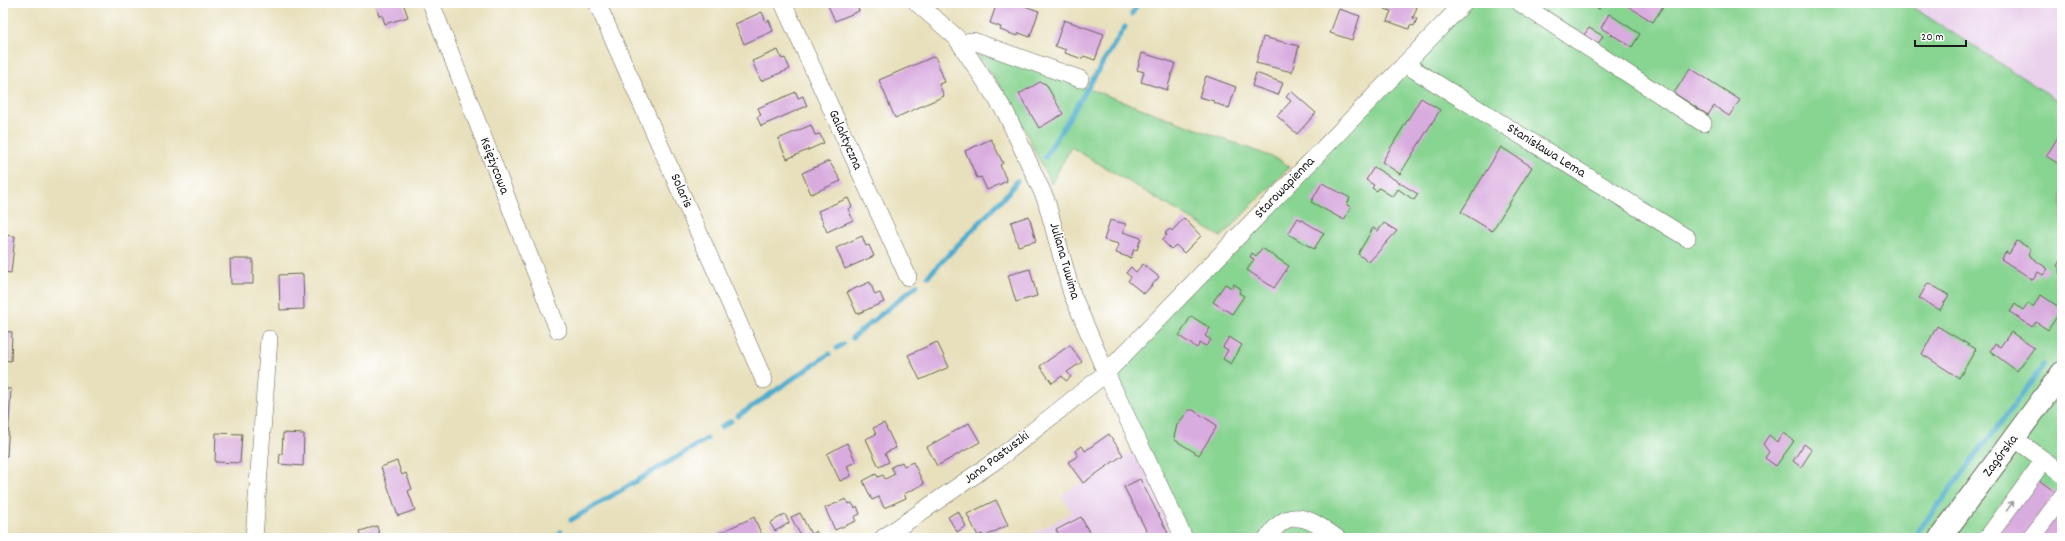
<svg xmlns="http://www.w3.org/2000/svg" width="2065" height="541" viewBox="0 0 2065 541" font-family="Dekko,sans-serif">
<rect width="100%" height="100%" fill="#fff"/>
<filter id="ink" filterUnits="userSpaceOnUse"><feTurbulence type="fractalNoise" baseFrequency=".025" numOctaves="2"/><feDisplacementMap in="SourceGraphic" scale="8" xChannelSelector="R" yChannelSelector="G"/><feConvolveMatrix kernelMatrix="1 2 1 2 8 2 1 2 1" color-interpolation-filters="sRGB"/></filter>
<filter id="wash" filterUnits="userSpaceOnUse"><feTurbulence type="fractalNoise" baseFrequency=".012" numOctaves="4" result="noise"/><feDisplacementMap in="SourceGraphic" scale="16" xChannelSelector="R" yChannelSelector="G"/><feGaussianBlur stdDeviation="0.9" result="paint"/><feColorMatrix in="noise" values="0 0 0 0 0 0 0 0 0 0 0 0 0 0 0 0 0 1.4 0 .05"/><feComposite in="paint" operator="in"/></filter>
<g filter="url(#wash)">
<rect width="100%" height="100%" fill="#e8e0bc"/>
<!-- built -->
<g fill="#ead1ec">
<path d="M 1903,3 L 2062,3 L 2062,228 Z"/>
<path d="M 1135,449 L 1178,538 L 1025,538 L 1072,512 L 1061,495 Z"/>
</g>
<!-- green -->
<g fill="#88d491" stroke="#527856">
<path d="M 1470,3 L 1906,3 L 2062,103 L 2062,538 L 1179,538 L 1102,375 Z"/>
<path d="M 971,45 L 1280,160 L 1289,167 L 1221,237 L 1071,147 L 1051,184 L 1010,100 Z"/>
</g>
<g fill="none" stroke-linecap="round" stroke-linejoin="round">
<!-- stream -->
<g stroke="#4eaccd" stroke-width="5">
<path d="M 1132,14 L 1138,3"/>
<path d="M 1045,157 L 1125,27"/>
<path d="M 928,276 L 1009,192 L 1017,181"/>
<path d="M 852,338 L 917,285"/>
<path d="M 2061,342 L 2062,341"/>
<path d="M 837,348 L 843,344"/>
<path d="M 738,416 L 829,354"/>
<path d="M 721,427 L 731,421"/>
<path d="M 571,520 L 707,439"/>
<path d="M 556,538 L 561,532"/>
<path d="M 1913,538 L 2044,365"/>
</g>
</g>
<g id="blocks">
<!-- building -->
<g fill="#d9acdf">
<path d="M 375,3 L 403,3 L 408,17 L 385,24 L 382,15 L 379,16 Z"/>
<path d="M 827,3 L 856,3 L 859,11 L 835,21 Z"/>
<path d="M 997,3 L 1016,3 L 1039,11 L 1030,37 L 1019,33 L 1017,36 L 1000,30 L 1001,27 L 990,23 Z"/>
<path d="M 1388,3 L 1406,3 L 1417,7 L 1413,18 L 1417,19 L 1414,26 L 1410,25 L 1409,29 L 1387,21 L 1391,11 L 1385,9 Z"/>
<path d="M 1588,3 L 1603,3 L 1599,9 Z"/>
<path d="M 1628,3 L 1665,3 L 1653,22 L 1626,5 Z"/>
<path d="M 1339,9 L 1360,16 L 1352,40 L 1330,33 Z"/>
<path d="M 762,12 L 766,22 L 769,20 L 773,31 L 744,44 L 735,24 Z"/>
<path d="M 1609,14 L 1640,34 L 1632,47 L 1601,28 Z"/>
<path d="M 1064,20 L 1104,34 L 1095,60 L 1084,56 L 1082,59 L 1074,56 L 1065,53 L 1066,50 L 1055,46 Z"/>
<path d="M 1589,28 L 1603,36 L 1598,44 L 1584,35 Z"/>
<path d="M 1263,37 L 1299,46 L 1292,72 L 1256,63 Z"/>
<path d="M 778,50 L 782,59 L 785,58 L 790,69 L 761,81 L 752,61 Z"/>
<path d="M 1142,53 L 1175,63 L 1167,90 L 1141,82 L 1144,72 L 1137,70 Z"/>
<path d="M 935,56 L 945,82 L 939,84 L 944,96 L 895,118 L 879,80 Z"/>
<path d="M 1690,68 L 1740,100 L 1729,116 L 1714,106 L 1708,115 L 1674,93 Z"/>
<path d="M 1256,73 L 1283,83 L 1278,95 L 1252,86 Z"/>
<path d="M 1206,76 L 1236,87 L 1229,108 L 1214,103 L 1214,101 L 1199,97 Z"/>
<path d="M 1040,82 L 1046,84 L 1063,114 L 1039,128 L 1019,94 Z"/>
<path d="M 1291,91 L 1316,113 L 1297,134 L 1277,116 L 1291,101 L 1286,97 Z"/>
<path d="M 796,92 L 798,98 L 803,96 L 807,106 L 761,126 L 757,117 L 761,115 L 758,108 Z"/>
<path d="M 1421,98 L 1440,110 L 1400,174 L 1382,162 Z"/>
<path d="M 811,125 L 815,135 L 820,134 L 824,143 L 787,159 L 778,139 Z"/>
<path d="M 2062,131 L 2062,166 L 2046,156 Z"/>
<path d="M 991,139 L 1003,163 L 1000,165 L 1007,181 L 987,190 L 981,177 L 977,178 L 965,151 Z"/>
<path d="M 1501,147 L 1532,167 L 1492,231 L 1461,212 Z"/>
<path d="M 829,161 L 841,181 L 811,194 L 802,173 Z"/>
<path d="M 1374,167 L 1418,194 L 1414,200 L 1398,189 L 1393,197 L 1379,188 L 1377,191 L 1372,188 L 1374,185 L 1366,180 Z"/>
<path d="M 1322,183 L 1350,198 L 1347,205 L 1351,207 L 1344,220 L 1311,202 Z"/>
<path d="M 848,198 L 852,207 L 848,209 L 853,220 L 827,232 L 818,211 Z"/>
<path d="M 1029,216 L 1036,241 L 1018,246 L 1011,222 Z"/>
<path d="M 1184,218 L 1201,236 L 1184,253 L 1176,245 L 1171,249 L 1162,240 L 1167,235 L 1165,233 L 1170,229 L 1172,231 Z"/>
<path d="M 1298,218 L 1324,233 L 1314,249 L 1288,234 Z"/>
<path d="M 1110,220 L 1126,224 L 1123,232 L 1141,238 L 1137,250 L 1134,249 L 1131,258 L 1116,253 L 1119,244 L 1104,240 Z"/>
<path d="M 1384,223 L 1397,231 L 1369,262 L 1358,254 L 1373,228 L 1378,231 Z"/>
<path d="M 3,235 L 15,236 L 11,273 L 3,272 Z"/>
<path d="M 862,236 L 866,246 L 869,245 L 874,256 L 845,269 L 836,248 Z"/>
<path d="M 2017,241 L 2031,249 L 2028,255 L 2048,269 L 2043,275 L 2038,272 L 2033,280 L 2001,259 L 2006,252 L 2009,254 Z"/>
<path d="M 1262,248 L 1289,266 L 1274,288 L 1247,270 L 1254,259 L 1250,257 L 1252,253 L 1256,256 Z"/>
<path d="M 2062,257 L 2062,273 L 2059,273 L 2060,268 L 2057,266 Z"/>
<path d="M 230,259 L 253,259 L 253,284 L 231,284 Z"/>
<path d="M 1143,264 L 1159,277 L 1144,294 L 1128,281 L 1131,277 L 1126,273 L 1131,267 L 1136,272 Z"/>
<path d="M 1030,269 L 1037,296 L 1016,302 L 1008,275 Z"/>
<path d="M 303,274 L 304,309 L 280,310 L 279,275 Z"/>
<path d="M 870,282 L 875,295 L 880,293 L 884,302 L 857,314 L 847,292 Z"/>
<path d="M 1928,283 L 1949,295 L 1940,310 L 1919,298 Z"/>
<path d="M 1225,284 L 1232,288 L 1234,284 L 1241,289 L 1239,293 L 1244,296 L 1232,314 L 1213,302 Z"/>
<path d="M 2041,295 L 2062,309 L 2048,330 L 2036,322 L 2032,327 L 2010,312 L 2015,304 L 2023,310 L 2028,303 L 2033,307 Z"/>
<path d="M 1191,316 L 1210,328 L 1205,336 L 1211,340 L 1206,346 L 1200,343 L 1197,348 L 1179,336 Z"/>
<path d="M 1937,326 L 1976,349 L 1959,378 L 1922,354 Z"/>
<path d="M 3,331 L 12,332 L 11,361 L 3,360 Z"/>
<path d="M 2011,332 L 2034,348 L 2017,371 L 1990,351 L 1995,344 L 2000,347 Z"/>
<path d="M 1229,337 L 1242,345 L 1231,364 L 1223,359 L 1228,350 L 1223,347 Z"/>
<path d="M 937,342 L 949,367 L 920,380 L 908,355 Z"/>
<path d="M 1070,345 L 1082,362 L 1067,372 L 1071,377 L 1066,381 L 1062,376 L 1052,383 L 1040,366 Z"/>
<path d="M 3,389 L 11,389 L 7,456 L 3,456 Z"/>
<path d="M 1189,410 L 1193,410 L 1215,424 L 1216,428 L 1199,455 L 1175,440 L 1174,437 L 1177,425 Z"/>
<path d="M 884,423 L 896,448 L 885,453 L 889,462 L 879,467 L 866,439 L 876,434 L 873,428 Z"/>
<path d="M 969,423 L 980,442 L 937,466 L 927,447 Z"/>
<path d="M 216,433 L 242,434 L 240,463 L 215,462 Z"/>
<path d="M 283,433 L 304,434 L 303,466 L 279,464 L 280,454 L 282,454 Z"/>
<path d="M 1783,433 L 1794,441 L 1776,466 L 1765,458 L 1769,452 L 1763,444 L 1769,435 L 1777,442 Z"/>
<path d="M 1109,434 L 1123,455 L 1083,483 L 1068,462 L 1078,456 L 1075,451 L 1082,446 L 1085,451 Z"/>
<path d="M 847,443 L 856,462 L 847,466 L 851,476 L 840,481 L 827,454 Z"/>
<path d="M 1804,444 L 1812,450 L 1801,467 L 1793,461 Z"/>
<path d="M 397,461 L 402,475 L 406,473 L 412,489 L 408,491 L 415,510 L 398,516 L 381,467 Z"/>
<path d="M 902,462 L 904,466 L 913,462 L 924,484 L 904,494 L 906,498 L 884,508 L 879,497 L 872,500 L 863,481 L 876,474 L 878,477 L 883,475 L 885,479 L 895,474 L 891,467 Z"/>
<path d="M 2028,472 L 2062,497 L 2062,538 L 2007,538 L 1989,524 Z"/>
<path d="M 1140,479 L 1168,533 L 1160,538 L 1150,538 L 1124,487 Z"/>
<path d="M 846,499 L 848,504 L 852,503 L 855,508 L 857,506 L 860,514 L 854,517 L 856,521 L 835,530 L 825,508 Z"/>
<path d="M 996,500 L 1008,525 L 984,537 L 982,534 L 978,536 L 967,514 Z"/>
<path d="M 958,511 L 966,526 L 957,532 L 948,517 Z"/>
<path d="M 800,513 L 811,534 L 816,531 L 820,538 L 802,538 L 791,517 Z"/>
<path d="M 785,514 L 789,523 L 775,531 L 770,523 Z"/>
<path d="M 754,517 L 763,538 L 719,538 L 717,534 Z"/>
<path d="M 1081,517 L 1092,538 L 1061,538 L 1056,530 Z"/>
<path d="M 377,526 L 380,538 L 362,538 L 360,531 Z"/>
</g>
</g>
</g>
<g filter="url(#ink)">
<use href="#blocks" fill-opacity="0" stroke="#636154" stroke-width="1"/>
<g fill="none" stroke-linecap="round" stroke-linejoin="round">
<defs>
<g id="minor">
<path d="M 431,3 L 558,330"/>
<path d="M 597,3 L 764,380"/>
<path d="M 783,3 L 908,277"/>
<path d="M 917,3 L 956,37 L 1006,113 L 1046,200 L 1072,294 L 1106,373 L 1184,538"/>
<path d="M 1520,3 L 1703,123"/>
<path d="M 960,43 L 973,41 L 1080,79"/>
<path d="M 1405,64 L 1687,238"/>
<path d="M 2044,460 L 2062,474"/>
<path d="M 254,538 L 269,339"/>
<path d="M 883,538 L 998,459 L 1106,373 L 1464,3"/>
<path d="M 1267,538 C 1273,531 1279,522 1288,519 C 1305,513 1324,529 1337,538"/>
<path d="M 1987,538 L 2044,460 L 2014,438"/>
<path d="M 2031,538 L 2062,497"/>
</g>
<path id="highway" d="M 1940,538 L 2062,373"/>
</defs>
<!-- minor casing -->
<use href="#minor" stroke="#636154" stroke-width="18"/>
<!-- highway casing -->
<use href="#highway" stroke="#636154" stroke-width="24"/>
<!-- minor -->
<use href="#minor" stroke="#fff" stroke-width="17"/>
<!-- highway -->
<use href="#highway" stroke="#fff" stroke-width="22"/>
</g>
<!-- one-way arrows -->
<defs><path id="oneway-shaft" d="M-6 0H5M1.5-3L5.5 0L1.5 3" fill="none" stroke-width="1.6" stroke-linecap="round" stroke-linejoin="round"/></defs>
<use stroke="#999" href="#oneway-shaft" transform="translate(2010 506) rotate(-54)"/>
</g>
<g text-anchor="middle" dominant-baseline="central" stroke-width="3" stroke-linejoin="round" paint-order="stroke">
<!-- street labels -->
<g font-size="14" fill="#1c1c1c" stroke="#fff">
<text transform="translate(845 140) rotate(66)">Galaktyczna</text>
<text transform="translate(1546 151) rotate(32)">Stanisława Lema</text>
<text transform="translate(494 166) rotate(69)">Księżycowa</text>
<text transform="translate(1285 188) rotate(-46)">Starowapienna</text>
<text transform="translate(681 191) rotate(66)">Solaris</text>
<text transform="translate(1064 261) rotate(74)">Juliana Tuwima</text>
<text transform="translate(2001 456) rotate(-53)">Zagórska</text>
<text transform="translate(997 458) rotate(-37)">Jana Pastuszki</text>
</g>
</g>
<!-- margin -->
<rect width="2065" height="541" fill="none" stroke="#fff" stroke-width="16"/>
<!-- scale -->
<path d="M1915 40v6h51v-6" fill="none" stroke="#1c1c1c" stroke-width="2"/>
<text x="1921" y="40" font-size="12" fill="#1c1c1c" stroke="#ffffff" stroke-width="3" paint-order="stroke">20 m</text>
</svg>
